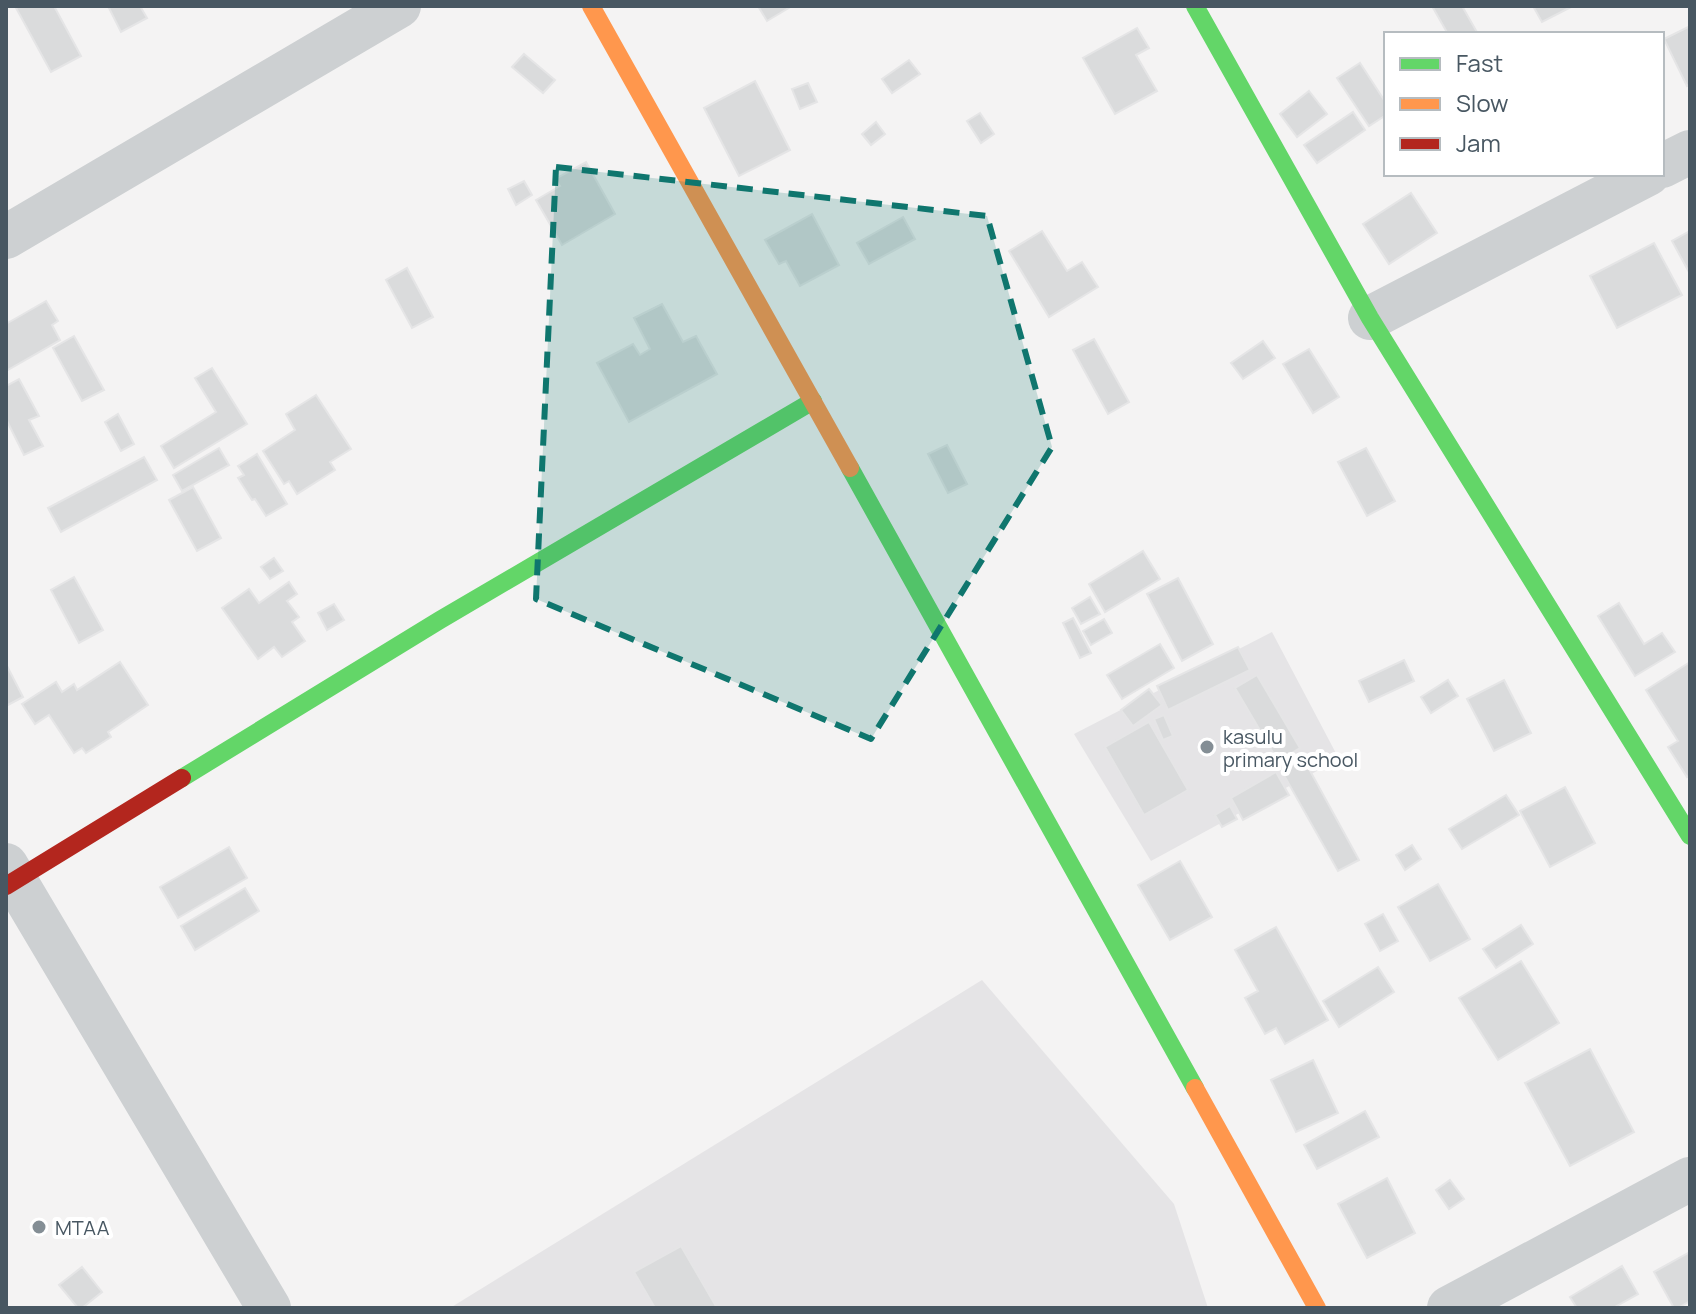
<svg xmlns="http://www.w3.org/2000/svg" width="1696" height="1314" viewBox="0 0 1696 1314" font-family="Manrope,sans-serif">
<rect width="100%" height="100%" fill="#f4f3f3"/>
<!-- education -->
<g fill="#e5e4e6">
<path d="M 1272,632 L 1339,759 L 1151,861 L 1074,734 Z"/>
<path d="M 982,980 L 1174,1204 L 1208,1308 L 450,1308 Z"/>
</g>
<!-- building -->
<g fill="#dadbdc" stroke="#e5e5e6" stroke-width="2">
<path d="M 15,6 L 54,6 L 81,56 L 51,72 Z"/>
<path d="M 108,6 L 140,6 L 147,18 L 121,32 Z"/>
<path d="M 758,6 L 792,6 L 767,21 Z"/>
<path d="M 1432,6 L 1462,6 L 1478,34 L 1448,34 Z"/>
<path d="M 1533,6 L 1573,6 L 1542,22 Z"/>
<path d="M 1690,26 L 1690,84 L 1687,86 L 1664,39 Z"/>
<path d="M 1137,28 L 1149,48 L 1136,55 L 1157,91 L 1115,114 L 1083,58 Z"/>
<path d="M 524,54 L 555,80 L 543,93 L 512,67 Z"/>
<path d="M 909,60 L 920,74 L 892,93 L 882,79 Z"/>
<path d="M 1360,63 L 1386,103 L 1386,115 L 1369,126 L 1337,78 Z"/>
<path d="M 755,81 L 790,150 L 739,176 L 704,108 Z"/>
<path d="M 808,83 L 817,102 L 800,109 L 792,89 Z"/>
<path d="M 1309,91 L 1327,114 L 1297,137 L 1280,114 Z"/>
<path d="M 1353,112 L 1365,130 L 1317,163 L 1304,145 Z"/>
<path d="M 980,113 L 994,134 L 981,143 L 967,121 Z"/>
<path d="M 876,122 L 885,134 L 871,145 L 862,134 Z"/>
<path d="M 586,162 L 615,214 L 562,245 L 536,200 L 560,186 L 555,179 Z"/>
<path d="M 524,181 L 532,195 L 516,205 L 508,189 Z"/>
<path d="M 1411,193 L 1437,233 L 1389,264 L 1363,224 Z"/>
<path d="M 812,214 L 839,265 L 800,286 L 786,261 L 779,264 L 765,240 Z"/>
<path d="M 903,217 L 915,239 L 869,264 L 857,243 Z"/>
<path d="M 1042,231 L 1067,271 L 1082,262 L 1098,287 L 1049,317 L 1009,251 Z"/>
<path d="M 1690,231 L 1690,274 L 1672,241 Z"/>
<path d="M 1654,243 L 1682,295 L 1617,328 L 1590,276 Z"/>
<path d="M 407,268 L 433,317 L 412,328 L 386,280 Z"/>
<path d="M 46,301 L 58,321 L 52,325 L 60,340 L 6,371 L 6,324 Z"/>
<path d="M 662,304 L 683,342 L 696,336 L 717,374 L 629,422 L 597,363 L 633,344 L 640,355 L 650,349 L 634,318 Z"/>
<path d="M 74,336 L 104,390 L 82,401 L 53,348 Z"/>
<path d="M 1094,339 L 1129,402 L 1108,414 L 1073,350 Z"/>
<path d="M 1263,341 L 1275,358 L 1243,379 L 1231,363 Z"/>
<path d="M 1309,349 L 1339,397 L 1313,413 L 1283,364 Z"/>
<path d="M 212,368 L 247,424 L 174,468 L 161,446 L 216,412 L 195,378 Z"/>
<path d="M 19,379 L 39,416 L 29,420 L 43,446 L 24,455 L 6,419 L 6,386 Z"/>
<path d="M 316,395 L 351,449 L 330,462 L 335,470 L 297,494 L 289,481 L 284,484 L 263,451 L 295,430 L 286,414 Z"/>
<path d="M 118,414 L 134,444 L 121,451 L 105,422 Z"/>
<path d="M 947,445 L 967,484 L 948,493 L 928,454 Z"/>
<path d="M 219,448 L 229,465 L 182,491 L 173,475 Z"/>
<path d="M 1366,448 L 1395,501 L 1367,516 L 1338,462 Z"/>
<path d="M 257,454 L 287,504 L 266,516 L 255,499 L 252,500 L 238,478 L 244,475 L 238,466 Z"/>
<path d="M 144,457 L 157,480 L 61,532 L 48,508 Z"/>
<path d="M 193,487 L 221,538 L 197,551 L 169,500 Z"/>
<path d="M 1143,551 L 1160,579 L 1105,612 L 1089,584 Z"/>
<path d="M 274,558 L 283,571 L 270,579 L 261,567 Z"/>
<path d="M 74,577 L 103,630 L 79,643 L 51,590 Z"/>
<path d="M 1178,578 L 1213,644 L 1182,661 L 1147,594 Z"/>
<path d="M 289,582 L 297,594 L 287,601 L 299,617 L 292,622 L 305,641 L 282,657 L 274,647 L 258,659 L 222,608 L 249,589 L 259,603 Z"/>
<path d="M 1090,597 L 1100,614 L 1081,624 L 1072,608 Z"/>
<path d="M 1619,603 L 1644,644 L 1662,633 L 1675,652 L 1635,676 L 1598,616 Z"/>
<path d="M 334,604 L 344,620 L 327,630 L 318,613 Z"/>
<path d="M 1073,618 L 1091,653 L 1080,658 L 1063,623 Z"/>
<path d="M 1104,619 L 1112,633 L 1091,645 L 1083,631 Z"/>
<path d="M 1160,644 L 1174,668 L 1122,699 L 1107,675 Z"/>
<path d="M 1238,647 L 1250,670 L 1168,710 L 1157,686 Z"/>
<path d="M 1404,660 L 1414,681 L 1369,702 L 1359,681 Z"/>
<path d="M 120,662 L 148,705 L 108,732 L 111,737 L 86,753 L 82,748 L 74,753 L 49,715 L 35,724 L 22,704 L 56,682 L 62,692 L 74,684 L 77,690 Z"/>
<path d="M 1690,662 L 1690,775 L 1687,777 L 1668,747 L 1678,741 L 1646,690 Z"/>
<path d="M 6,664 L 23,697 L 6,706 Z"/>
<path d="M 1257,675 L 1300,748 L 1278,761 L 1235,688 Z"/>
<path d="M 1448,680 L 1458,696 L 1431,713 L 1421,697 Z"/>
<path d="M 1504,680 L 1531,733 L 1494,751 L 1467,699 Z"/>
<path d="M 1149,689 L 1162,705 L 1133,726 L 1121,710 Z"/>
<path d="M 1164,715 L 1173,736 L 1163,740 L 1154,719 Z"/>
<path d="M 1149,722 L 1188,790 L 1144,815 L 1105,747 Z"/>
<path d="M 1303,758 L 1359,860 L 1338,871 L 1281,770 Z"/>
<path d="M 1276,772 L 1289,795 L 1243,820 L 1231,798 Z"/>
<path d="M 1565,787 L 1595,843 L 1550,867 L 1520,811 Z"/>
<path d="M 1506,795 L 1519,815 L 1462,849 L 1449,829 Z"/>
<path d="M 1230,806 L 1237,819 L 1222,827 L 1215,815 Z"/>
<path d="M 1412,845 L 1421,859 L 1405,870 L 1396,855 Z"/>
<path d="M 229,847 L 247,878 L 178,918 L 160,887 Z"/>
<path d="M 1180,861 L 1212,917 L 1170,940 L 1138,885 Z"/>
<path d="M 1438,884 L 1470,939 L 1430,961 L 1398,907 Z"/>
<path d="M 245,888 L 259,911 L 195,950 L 181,926 Z"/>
<path d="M 1383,914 L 1398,941 L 1380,951 L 1365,924 Z"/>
<path d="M 1521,925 L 1533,944 L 1496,968 L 1483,949 Z"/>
<path d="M 1276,927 L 1328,1020 L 1285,1044 L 1276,1028 L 1265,1034 L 1245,998 L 1258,991 L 1235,950 Z"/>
<path d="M 1521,961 L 1559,1023 L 1498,1060 L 1459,998 Z"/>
<path d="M 1378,967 L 1394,992 L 1339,1027 L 1323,1001 Z"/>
<path d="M 1590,1049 L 1634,1132 L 1570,1166 L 1525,1083 Z"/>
<path d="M 1313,1060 L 1338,1113 L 1296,1132 L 1271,1080 Z"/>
<path d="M 1365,1111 L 1379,1137 L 1317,1169 L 1304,1145 Z"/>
<path d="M 1387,1178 L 1415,1233 L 1367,1258 L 1338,1204 Z"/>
<path d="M 1450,1180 L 1464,1199 L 1449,1209 L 1436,1190 Z"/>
<path d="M 681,1246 L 717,1308 L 655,1308 L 634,1272 Z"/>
<path d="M 1690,1252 L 1690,1301 L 1678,1308 L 1674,1308 L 1654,1272 Z"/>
<path d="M 1622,1266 L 1638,1294 L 1613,1308 L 1577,1308 L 1570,1297 Z"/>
<path d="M 82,1267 L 102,1292 L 82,1308 L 78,1308 L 59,1285 Z"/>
</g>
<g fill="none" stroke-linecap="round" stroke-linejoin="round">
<!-- street -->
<g stroke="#cdd0d2" stroke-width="44">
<path d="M 1662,166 L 1690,152"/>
<path d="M 6,237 L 399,6"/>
<path d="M 1370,318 L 1648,174"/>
<path d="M 6,865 L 269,1308"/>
<path d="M 1449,1308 L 1690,1179"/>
</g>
<!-- fast -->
<g stroke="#63d668" stroke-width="18">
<path d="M 1195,6 L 1370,318 L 1690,836"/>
<path d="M 850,468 L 1195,1088"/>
<path d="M 182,778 L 440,620 L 813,401"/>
</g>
<!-- slow -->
<g stroke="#ff974d" stroke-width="18">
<path d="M 591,6 L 850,468"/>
<path d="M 1195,1088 L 1317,1308"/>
</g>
<!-- jam -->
<path stroke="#b3261e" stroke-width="18" d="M 6,886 L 182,778"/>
</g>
<!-- marked area -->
<path fill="#0f766e" fill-opacity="0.2" stroke="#0f766e" stroke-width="6" stroke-dasharray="16 10" stroke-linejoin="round" d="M 556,167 L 987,216 L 1052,447 L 871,739 L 536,599 Z"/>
<!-- markers -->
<g fill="#848e95" stroke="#fff" stroke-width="3">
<circle cx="1207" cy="747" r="8"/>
<circle cx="39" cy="1227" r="8"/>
</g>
<g text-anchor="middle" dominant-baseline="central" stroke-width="8" stroke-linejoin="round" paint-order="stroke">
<!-- poi labels -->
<g font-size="20" fill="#485762" stroke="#fff" text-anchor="start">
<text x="1223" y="736">kasulu<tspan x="1223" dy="23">primary school</tspan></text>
<text x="55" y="1227">MTAA</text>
</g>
</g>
<!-- border -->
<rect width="1696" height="1314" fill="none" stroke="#485762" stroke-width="16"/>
<!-- legend -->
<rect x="1384" y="32" width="280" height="144" fill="#ffffff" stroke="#b6bcc0" stroke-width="2"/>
<rect x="1400" y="58" width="40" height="12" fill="#63d668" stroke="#b6bcc0" stroke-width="2"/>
<text x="1456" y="72" font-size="24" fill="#485762">Fast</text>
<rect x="1400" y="98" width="40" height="12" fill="#ff974d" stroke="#b6bcc0" stroke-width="2"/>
<text x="1456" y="112" font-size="24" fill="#485762">Slow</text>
<rect x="1400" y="138" width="40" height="12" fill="#b3261e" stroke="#b6bcc0" stroke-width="2"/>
<text x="1456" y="152" font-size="24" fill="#485762">Jam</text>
</svg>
